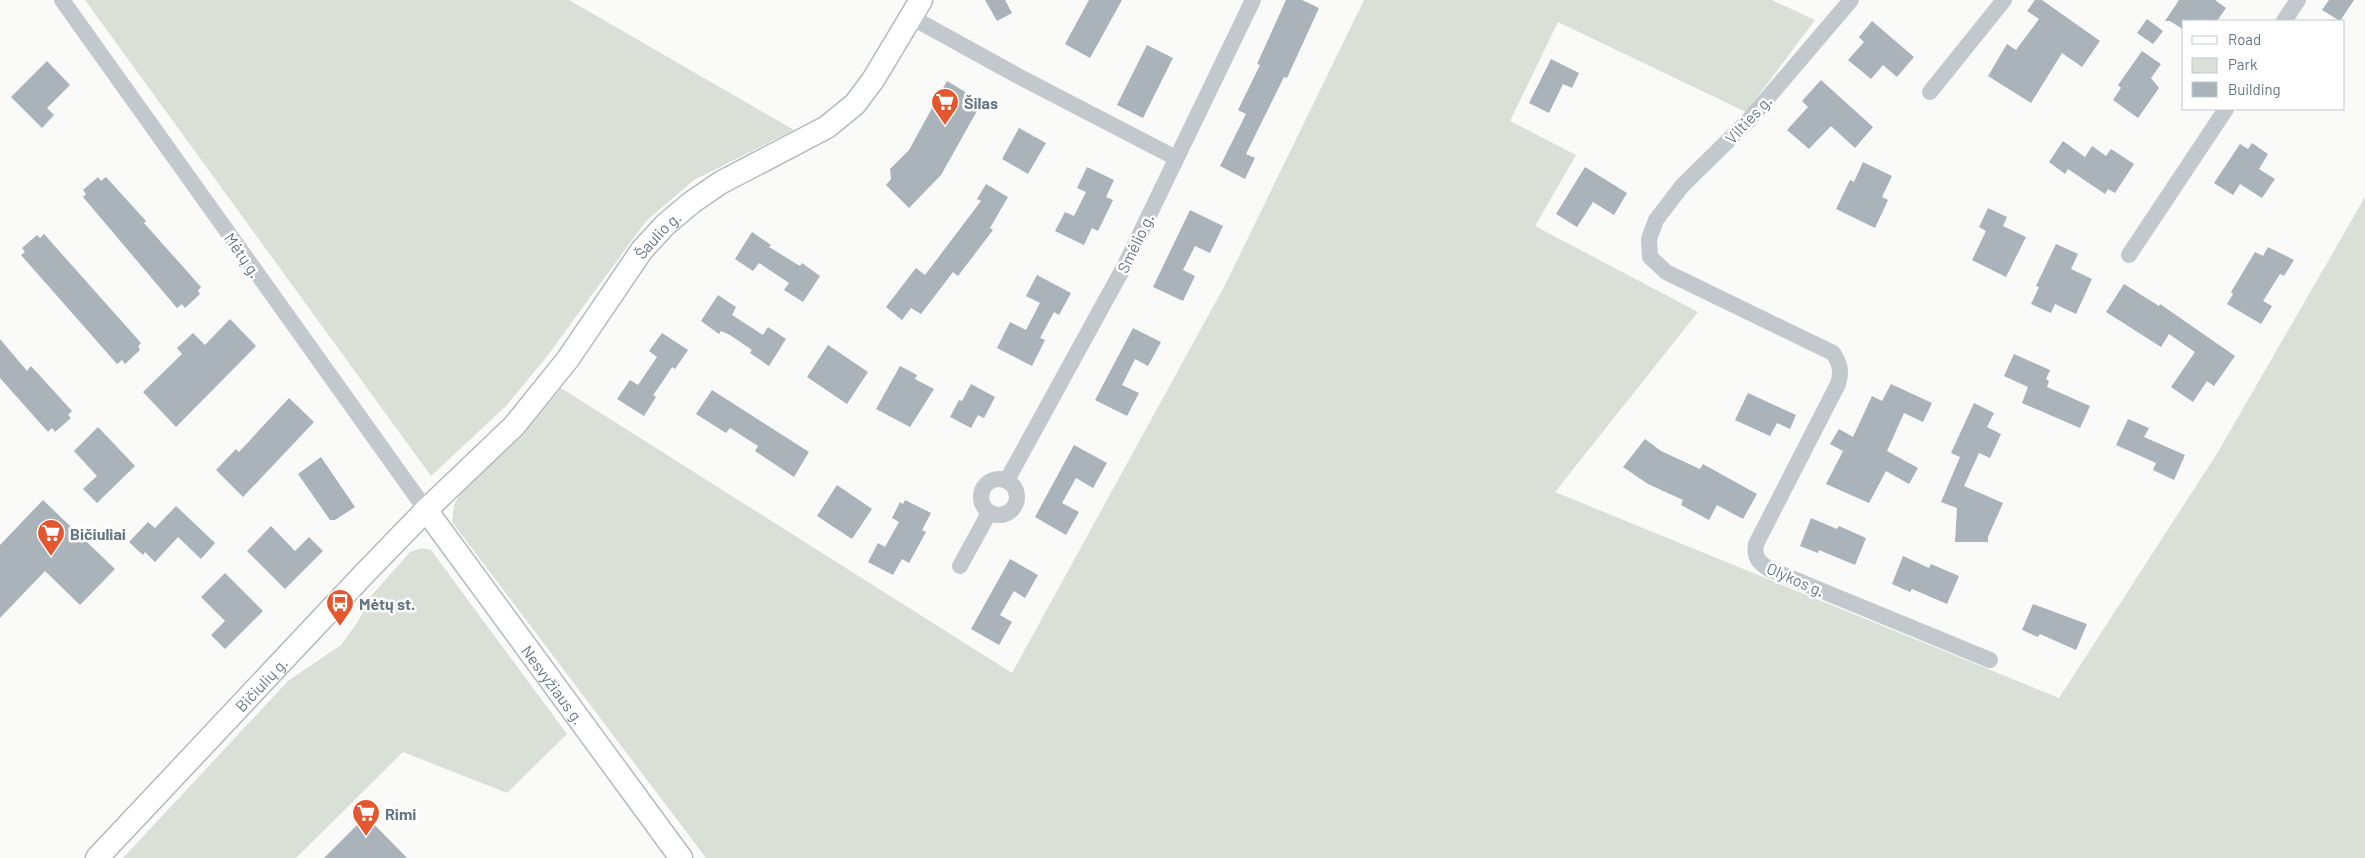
<svg xmlns="http://www.w3.org/2000/svg" width="2365" height="858" viewBox="0 0 2365 858" font-family="Barlow,sans-serif">
<rect width="100%" height="100%" fill="#fafaf8"/>
<!-- green -->
<g fill="#dadfd7">
<path d="M 85,0 L 569,0 L 794,130 L 694,180 L 646,221 L 545,359 L 506,406 L 431,476 Z"/>
<path d="M 1364,0 L 1772,0 L 1815,20 L 1746,112 L 1558,22 L 1510,121 L 1576,155 L 1535,226 L 1698,312 L 1555,492 L 2059,698 L 2218,452 L 2365,197 L 2365,858 L 706,858 L 452,522 L 454,505 L 461,492 L 517,440 L 561,388 L 1012,673 L 1225,285 Z"/>
<path d="M 421,548 L 431,550 L 567,734 L 507,793 L 403,752 L 296,858 L 123,858 L 288,681 L 341,645 L 359,620 L 372,595 L 410,552 Z"/>
</g>
<!-- building -->
<g fill="#aab3b9">
<path d="M 985,0 L 1005,0 L 1012,13 L 997,21 Z"/>
<path d="M 1089,0 L 1122,0 L 1090,58 L 1065,44 Z"/>
<path d="M 1286,0 L 1302,0 L 1319,8 L 1287,78 L 1284,77 L 1246,154 L 1255,158 L 1245,179 L 1220,166 L 1246,114 L 1238,110 L 1260,65 L 1257,64 Z"/>
<path d="M 2035,0 L 2042,0 L 2100,41 L 2082,67 L 2062,53 L 2031,103 L 1988,76 L 2007,44 L 2016,50 L 2039,19 L 2027,11 Z"/>
<path d="M 2179,0 L 2215,0 L 2226,8 L 2217,21 L 2184,21 L 2184,30 L 2170,21 L 2165,21 Z"/>
<path d="M 2329,0 L 2354,0 L 2340,21 L 2322,10 Z"/>
<path d="M 2147,19 L 2163,31 L 2153,44 L 2137,33 Z"/>
<path d="M 1872,21 L 1914,57 L 1897,77 L 1883,65 L 1871,79 L 1848,60 L 1864,42 L 1859,37 Z"/>
<path d="M 1147,45 L 1173,58 L 1143,118 L 1117,105 Z"/>
<path d="M 2142,51 L 2161,64 L 2151,78 L 2159,88 L 2138,118 L 2113,100 L 2121,88 L 2118,85 Z"/>
<path d="M 1551,59 L 1579,73 L 1572,88 L 1563,84 L 1549,113 L 1529,103 Z"/>
<path d="M 47,61 L 70,85 L 47,108 L 54,115 L 42,128 L 11,97 Z"/>
<path d="M 1821,80 L 1873,127 L 1855,148 L 1831,126 L 1809,149 L 1787,130 L 1808,107 L 1802,101 Z"/>
<path d="M 947,81 L 982,102 L 941,175 L 909,208 L 886,185 L 891,179 L 890,169 L 909,150 Z"/>
<path d="M 1019,128 L 1046,143 L 1028,174 L 1002,159 Z"/>
<path d="M 2063,141 L 2085,157 L 2092,146 L 2106,156 L 2111,149 L 2134,164 L 2115,193 L 2108,189 L 2105,194 L 2068,169 L 2065,174 L 2049,162 Z"/>
<path d="M 2252,143 L 2268,154 L 2259,169 L 2275,179 L 2262,198 L 2240,184 L 2233,195 L 2214,183 L 2240,144 L 2248,149 Z"/>
<path d="M 1863,162 L 1892,176 L 1882,197 L 1888,200 L 1875,228 L 1836,209 L 1850,180 L 1854,182 Z"/>
<path d="M 1087,167 L 1114,180 L 1106,197 L 1113,200 L 1098,231 L 1092,228 L 1084,245 L 1055,231 L 1065,212 L 1074,216 L 1086,192 L 1077,188 Z"/>
<path d="M 1585,167 L 1627,193 L 1614,215 L 1593,202 L 1577,227 L 1556,214 Z"/>
<path d="M 98,177 L 101,181 L 106,177 L 146,221 L 144,223 L 201,287 L 198,291 L 200,294 L 185,308 L 182,304 L 177,308 L 83,197 L 86,194 L 83,190 Z"/>
<path d="M 986,184 L 1008,197 L 990,228 L 993,230 L 958,276 L 953,272 L 921,314 L 911,308 L 902,320 L 886,307 L 916,268 L 925,275 L 981,201 L 977,199 Z"/>
<path d="M 1988,208 L 2007,217 L 2003,226 L 2026,237 L 2006,277 L 1972,260 L 1986,231 L 1979,227 Z"/>
<path d="M 1190,210 L 1223,226 L 1210,253 L 1195,246 L 1183,270 L 1195,276 L 1183,301 L 1153,287 Z"/>
<path d="M 752,232 L 771,245 L 769,247 L 800,266 L 802,263 L 820,276 L 803,302 L 784,290 L 789,283 L 759,263 L 753,271 L 735,259 Z"/>
<path d="M 44,234 L 141,343 L 138,346 L 140,350 L 125,364 L 122,360 L 117,364 L 21,255 L 25,252 L 22,248 L 37,235 L 40,238 Z"/>
<path d="M 2056,244 L 2078,254 L 2071,269 L 2092,279 L 2076,314 L 2055,304 L 2051,313 L 2031,304 L 2039,287 L 2036,286 Z"/>
<path d="M 2268,247 L 2294,260 L 2284,276 L 2280,274 L 2263,301 L 2272,306 L 2261,324 L 2227,304 L 2233,294 L 2231,292 L 2255,252 L 2263,256 Z"/>
<path d="M 1037,275 L 1071,293 L 1059,315 L 1054,312 L 1040,338 L 1045,340 L 1032,366 L 997,348 L 1010,322 L 1026,330 L 1040,303 L 1026,296 Z"/>
<path d="M 2124,284 L 2159,306 L 2160,304 L 2235,356 L 2214,386 L 2207,381 L 2193,402 L 2171,387 L 2195,352 L 2169,334 L 2161,347 L 2106,312 Z"/>
<path d="M 718,295 L 736,307 L 732,315 L 763,335 L 768,327 L 786,339 L 769,366 L 750,353 L 752,350 L 730,335 L 721,331 L 719,334 L 701,321 Z"/>
<path d="M 230,319 L 256,346 L 176,427 L 143,392 L 182,354 L 177,348 L 193,333 L 205,345 Z"/>
<path d="M 1133,328 L 1161,342 L 1148,366 L 1135,359 L 1122,385 L 1139,393 L 1127,416 L 1095,400 Z"/>
<path d="M 662,333 L 688,350 L 675,369 L 672,367 L 663,381 L 653,395 L 656,397 L 644,416 L 617,399 L 630,380 L 638,385 L 657,357 L 649,351 Z"/>
<path d="M 0,339 L 27,371 L 31,366 L 72,411 L 68,415 L 71,418 L 55,432 L 52,428 L 48,432 L 0,378 Z"/>
<path d="M 828,345 L 868,372 L 847,404 L 807,377 Z"/>
<path d="M 2014,354 L 2050,370 L 2046,379 L 2049,381 L 2047,387 L 2090,406 L 2080,428 L 2022,403 L 2028,387 L 2004,376 Z"/>
<path d="M 900,366 L 917,375 L 915,379 L 934,389 L 910,427 L 876,409 Z"/>
<path d="M 971,384 L 995,397 L 984,418 L 978,415 L 971,428 L 950,417 L 959,400 L 962,401 Z"/>
<path d="M 1891,384 L 1932,403 L 1923,422 L 1904,413 L 1887,451 L 1918,468 L 1909,484 L 1886,471 L 1869,503 L 1826,484 L 1843,451 L 1830,444 L 1839,429 L 1853,437 L 1872,396 L 1882,401 Z"/>
<path d="M 712,390 L 809,452 L 794,477 L 755,451 L 758,446 L 730,428 L 726,433 L 696,414 Z"/>
<path d="M 1748,393 L 1796,415 L 1790,429 L 1777,423 L 1770,436 L 1735,420 Z"/>
<path d="M 289,398 L 314,422 L 243,497 L 216,470 L 236,449 L 239,452 Z"/>
<path d="M 1974,403 L 1994,413 L 1987,427 L 2001,434 L 1990,458 L 1979,453 L 1964,486 L 2003,503 L 1988,537 L 1988,542 L 1955,542 L 1957,508 L 1941,502 L 1960,457 L 1951,453 Z"/>
<path d="M 2128,419 L 2149,428 L 2144,437 L 2185,455 L 2174,480 L 2153,470 L 2156,463 L 2116,445 Z"/>
<path d="M 98,427 L 135,466 L 97,503 L 83,489 L 97,476 L 74,451 Z"/>
<path d="M 1645,439 L 1661,451 L 1700,469 L 1703,464 L 1757,494 L 1743,519 L 1717,505 L 1709,520 L 1681,505 L 1683,500 L 1648,484 L 1623,467 Z"/>
<path d="M 1074,445 L 1107,463 L 1093,488 L 1076,478 L 1062,503 L 1079,512 L 1066,535 L 1035,517 Z"/>
<path d="M 321,457 L 355,507 L 335,520 L 330,520 L 298,474 Z"/>
<path d="M 837,485 L 872,509 L 852,539 L 817,516 Z"/>
<path d="M 43,500 L 115,569 L 80,605 L 45,571 L 0,618 L 0,545 Z"/>
<path d="M 905,500 L 931,513 L 922,530 L 926,532 L 909,563 L 902,559 L 893,575 L 868,562 L 878,543 L 885,547 L 899,522 L 892,518 L 900,502 L 903,504 Z"/>
<path d="M 176,506 L 215,543 L 201,559 L 178,537 L 155,562 L 145,552 L 143,555 L 129,542 L 148,522 L 155,528 Z"/>
<path d="M 1811,518 L 1837,529 L 1839,526 L 1866,538 L 1855,565 L 1819,550 L 1818,553 L 1800,546 Z"/>
<path d="M 271,526 L 295,551 L 309,537 L 323,551 L 285,589 L 247,551 Z"/>
<path d="M 1903,556 L 1929,568 L 1931,564 L 1959,576 L 1947,604 L 1912,589 L 1910,592 L 1892,584 Z"/>
<path d="M 1010,559 L 1038,575 L 1025,598 L 1014,591 L 1000,615 L 1012,622 L 999,645 L 971,629 Z"/>
<path d="M 225,573 L 263,611 L 225,649 L 211,635 L 225,621 L 201,597 Z"/>
<path d="M 2033,604 L 2087,624 L 2076,650 L 2040,634 L 2038,637 L 2022,630 Z"/>
<path d="M 366,816 L 407,858 L 324,858 Z"/>
</g>
<g fill="none" stroke-linecap="round" stroke-linejoin="round">
<defs>
<g id="secondary">
<path id="s1" d="M 426,510 L 681,858"/>
<path id="s2" d="M 97,858 L 365,573 L 426,510 L 514,426 L 568,359 L 642,250 L 665,225 L 691,203 L 720,183 L 827,127 L 855,104 L 873,80 L 921,0"/>
</g>
</defs>
<!-- secondary casing -->
<use href="#secondary" stroke="#b3babf" stroke-width="25"/>
<!-- street -->
<g stroke="#c3c8cc" stroke-width="16">
<path d="M 62,0 L 426,510"/>
<path d="M 1851,0 L 1748,121 L 1682,186 L 1656,220 L 1649,239 L 1650,257 L 1666,272 L 1833,353 C 1840,364 1842,371 1838,384 L 1756,544 C 1754,557 1758,562 1769,569 L 1990,660"/>
<path d="M 911,17 L 1018,76 L 1176,158"/>
<path d="M 2284,21 L 2298,0"/>
<path d="M 1930,92 L 2004,0"/>
<path d="M 2129,255 L 2226,109"/>
<circle cx="999" cy="497" r="18"/>
<path d="M 1007,480 L 1125,265 L 1253,0"/>
<path d="M 960,566 L 989,513"/>
</g>
<!-- secondary -->
<use href="#secondary" stroke="#fff" stroke-width="22"/>
</g>
<!-- icons -->
<defs>
<symbol id="supermarket-pin" viewBox="-11 -11 22 30"><path d="M0 17L-7.5 6A9.5 9.5 0 1 1 7.5 6Z" fill="#e4572e" stroke="#fff"/><path d="M-6-5.5h2.5l.6 2H6L4.5 2H-2.5L-4.4-4H-6ZM-1.5 3.2a1.3 1.3 0 1 0 .1 0ZM3 3.2a1.3 1.3 0 1 0 .1 0Z" fill="#fff"/></symbol>
<symbol id="bus-pin" viewBox="-11 -11 22 30"><path d="M0 17L-7.5 6A9.5 9.5 0 1 1 7.5 6Z" fill="#e4572e" stroke="#fff"/><path d="M-5-6H5V4H4V6H2V4H-2V6H-4V4H-5ZM-3.5-4V0h7V-4ZM-3.5 1.2v1.5H-2V1.2ZM2 1.2v1.5H3.5V1.2Z" fill="#fff"/></symbol>
</defs>
<g fill-rule="evenodd">
<use href="#supermarket-pin" x="929" y="86" width="32" height="43"/>
<use href="#supermarket-pin" x="35" y="517" width="32" height="43"/>
<use href="#bus-pin" x="324" y="587" width="32" height="43"/>
<use href="#supermarket-pin" x="350" y="797" width="32" height="43"/>
</g>
<g text-anchor="middle" dominant-baseline="central" stroke-width="5" stroke-linejoin="round" paint-order="stroke">
<!-- poi labels -->
<g font-size="16" font-weight="bold" fill="#657683" stroke="#fff" text-anchor="start">
<text x="964" y="102">Šilas</text>
<text x="70" y="533">Bičiuliai</text>
<text x="359" y="603">Mėtų st.</text>
<text x="385" y="813">Rimi</text>
</g>
<!-- street labels -->
<g font-size="16" fill="#657683" stroke="#fff">
<text transform="translate(1748 119) rotate(-47)">Vilties g.</text>
<text stroke="none"><textPath href="#s2" startOffset="840">Šaulio g.</textPath></text>
<text transform="translate(1135 243) rotate(-64)">Smėlio g.</text>
<text transform="translate(243 255) rotate(55)">Mėtų g.</text>
<text transform="translate(1796 579) rotate(24)">Olykos g.</text>
<text stroke="none"><textPath href="#s2" startOffset="239">Bičiulių g.</textPath></text>
<text stroke="none"><textPath href="#s1" startOffset="216">Nesvyžiaus g.</textPath></text>
</g>
</g>
<!-- legend -->
<rect x="2182" y="20" width="162" height="90" fill="#ffffff" stroke="#c1c8cd"/>
<rect x="2192" y="36" width="25" height="8" fill="#ffffff" stroke="#c1c8cd"/>
<text x="2228" y="45" font-size="15" fill="#657683">Road</text>
<rect x="2192" y="58" width="25" height="15" fill="#dadfd7" stroke="#c1c8cd"/>
<text x="2228" y="70" font-size="15" fill="#657683">Park</text>
<rect x="2192" y="82" width="25" height="15" fill="#aab3b9" stroke="#c1c8cd"/>
<text x="2228" y="95" font-size="15" fill="#657683">Building</text>
</svg>
